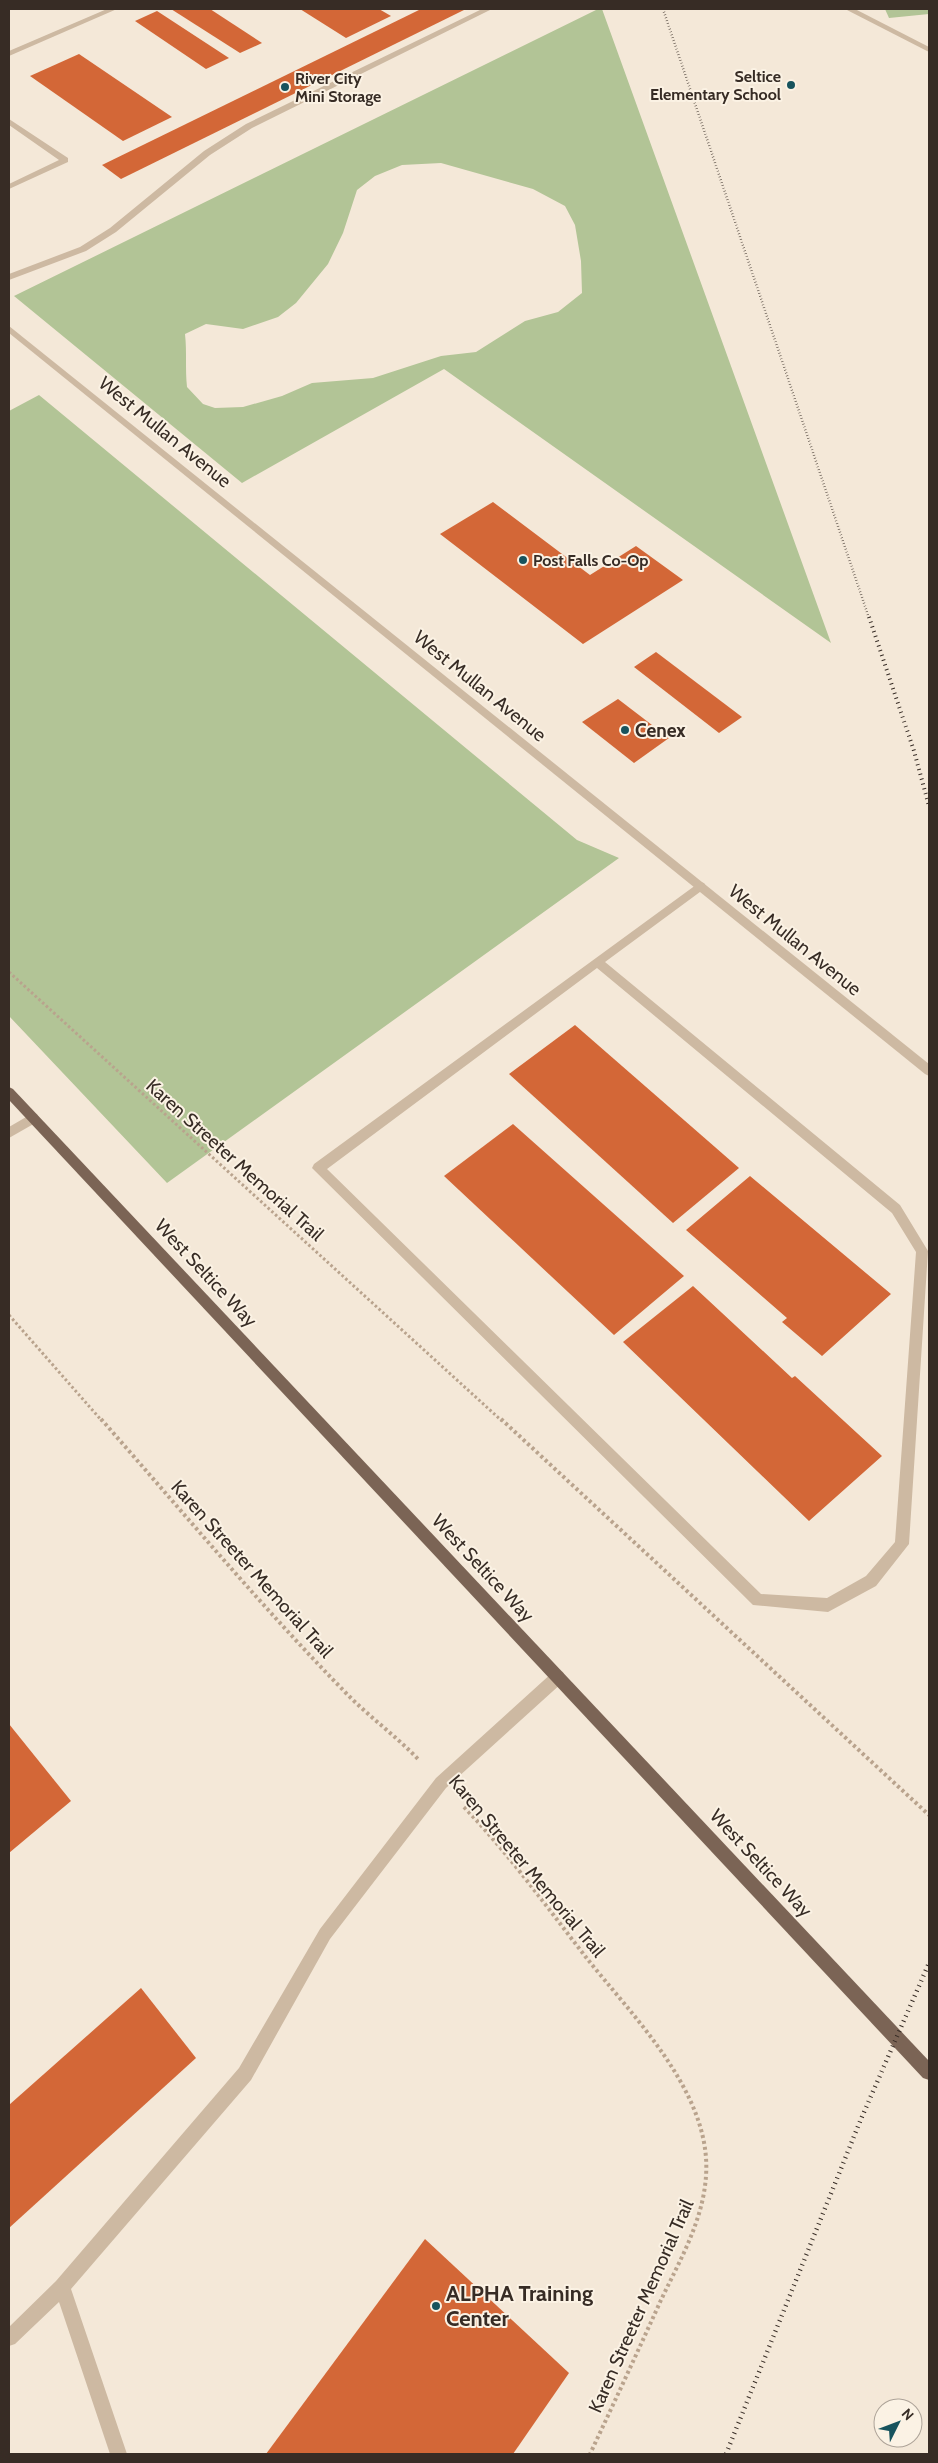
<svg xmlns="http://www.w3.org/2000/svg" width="938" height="2463" viewBox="0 0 938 2463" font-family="Cabin,sans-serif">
<rect width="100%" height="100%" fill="#f4e8d8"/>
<!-- green -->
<g fill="#b2c496" fill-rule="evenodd">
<path d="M 598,9 L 602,9 L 831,643 L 444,369 L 242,483 L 14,296 ZM 441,163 L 533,189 L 565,206 L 575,225 L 581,261 L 582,293 L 558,312 L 525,321 L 476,352 L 441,356 L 373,378 L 312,383 L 282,396 L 243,407 L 215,408 L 203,404 L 187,387 C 185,369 187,352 185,334 L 206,324 L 243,329 L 278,317 L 296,303 L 328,264 L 343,233 L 357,190 L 375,176 L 402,165 Z"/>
<path d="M 885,9 L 929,9 L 929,14 L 889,18 Z"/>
<path d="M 39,395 L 577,840 L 619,858 L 167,1183 L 9,1016 L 9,411 Z"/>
</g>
<!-- building -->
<g fill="#d36737">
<path d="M 171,9 L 210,9 L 262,43 L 240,53 Z"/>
<path d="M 300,9 L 379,9 L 391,16 L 346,38 Z"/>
<path d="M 421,9 L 466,9 L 121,179 L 102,165 Z"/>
<path d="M 157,11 L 229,58 L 206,69 L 135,21 Z"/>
<path d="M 79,54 L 172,117 L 123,141 L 30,76 Z"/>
<path d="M 493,502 L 590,575 L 636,546 L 683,580 L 583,644 L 440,534 Z"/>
<path d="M 656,652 L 742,717 L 719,733 L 634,667 Z"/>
<path d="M 618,699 L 669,738 L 634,763 L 582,722 Z"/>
<path d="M 575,1025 L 739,1168 L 673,1223 L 509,1074 Z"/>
<path d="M 513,1124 L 684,1276 L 614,1335 L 444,1176 Z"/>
<path d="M 750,1176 L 891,1294 L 822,1356 L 782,1322 L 787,1318 L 686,1230 Z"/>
<path d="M 693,1286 L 792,1378 L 795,1376 L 882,1456 L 809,1521 L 623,1342 Z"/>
<path d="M 9,1724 L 71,1801 L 9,1853 Z"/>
<path d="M 141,1988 L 196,2058 L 9,2228 L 9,2105 Z"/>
<path d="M 425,2239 L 569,2373 L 513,2454 L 266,2454 Z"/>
</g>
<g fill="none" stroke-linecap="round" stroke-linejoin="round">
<!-- path-far1 -->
<g stroke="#b9a38d" stroke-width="3" stroke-dasharray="2.5 2.5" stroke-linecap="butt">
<path d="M 9,972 L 502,1421"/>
<path d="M 9,1315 L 102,1421"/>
</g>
<!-- path -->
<g stroke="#b9a38d" stroke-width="4" stroke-dasharray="3 3" stroke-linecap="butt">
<path d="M 101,1419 C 182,1511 260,1605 345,1692 C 368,1716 395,1735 418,1759"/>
<path d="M 501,1419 L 929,1815"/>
<path d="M 464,1807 C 509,1854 546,1906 585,1956 C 633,2017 712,2093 706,2176 C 703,2221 680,2260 661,2300 C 638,2351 614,2403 590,2454"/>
</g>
<!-- service -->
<g fill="#cdb9a2" fill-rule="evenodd">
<path d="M 107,9 L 117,9 L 9,56 L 9,51 Z"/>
<path d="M 482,9 L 492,9 L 252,128 L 210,155 L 116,232 L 86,251 L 9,280 L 9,274 L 80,247 L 110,228 L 204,151 L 246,124 Z"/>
<path d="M 845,9 L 855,9 L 929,47 L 929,52 Z"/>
<path d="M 9,119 L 68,158 L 68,162 L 9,189 L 9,184 L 59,160 L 9,125 Z"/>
<path d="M 700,882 L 704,883 L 706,886 L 704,889 L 605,962 L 900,1205 L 928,1251 L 909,1544 L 876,1586 L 828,1612 L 753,1605 L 312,1168 L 314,1164 ZM 597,968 L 892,1213 L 916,1252 L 895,1542 L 866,1576 L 827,1598 L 761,1594 L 327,1169 Z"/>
<path d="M 33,1113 L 37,1114 L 39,1118 L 37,1122 L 9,1138 L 9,1127 Z"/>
<path d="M 558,1670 L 563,1672 L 565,1677 L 563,1682 L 446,1788 L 330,1939 L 251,2080 L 71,2289 L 127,2454 L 110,2454 L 59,2302 L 15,2344 L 9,2346 L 9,2327 L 56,2281 L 239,2068 L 320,1929 L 436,1778 L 553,1672 Z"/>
</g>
<!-- minor -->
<path fill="#cdb9a2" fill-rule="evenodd" d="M 9,326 L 929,1064 L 929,1076 L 925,1074 L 9,333 Z"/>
<!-- primary -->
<path fill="#7b6455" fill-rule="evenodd" d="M 9,1087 L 13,1089 L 929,2061 L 929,2080 L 923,2078 L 9,1100 Z"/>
<!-- rail-far2 -->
<path stroke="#372c25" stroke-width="2.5" stroke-dasharray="0.5 2.5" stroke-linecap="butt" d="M 663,9 L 869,618"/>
<!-- rail-far1 -->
<path stroke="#372c25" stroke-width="4" stroke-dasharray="1 4" stroke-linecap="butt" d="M 869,617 L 914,751 L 929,806"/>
<!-- rail -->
<path stroke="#372c25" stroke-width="4.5" stroke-dasharray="1 4.5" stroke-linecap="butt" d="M 726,2454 L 861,2119 L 929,1963"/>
</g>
<!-- markers -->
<g fill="#17535d" stroke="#fbf2e4" stroke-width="2">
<circle cx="791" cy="85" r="5"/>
<circle cx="285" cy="87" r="5"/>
<circle cx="523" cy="560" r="5"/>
<circle cx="625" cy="730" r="5"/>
<circle cx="436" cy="2306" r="5"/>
</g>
<g text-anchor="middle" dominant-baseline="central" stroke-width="4" stroke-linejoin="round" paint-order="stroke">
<!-- far-poi labels -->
<g font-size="16" font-weight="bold" fill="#372c25" stroke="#fbf2e4" text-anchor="start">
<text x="781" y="76" text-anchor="end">Seltice<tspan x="781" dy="18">Elementary School</tspan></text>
<text x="295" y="78">River City<tspan x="295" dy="18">Mini Storage</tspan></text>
<text x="533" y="560">Post Falls Co-Op</text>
</g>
<!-- street labels -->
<g font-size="19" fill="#372c25" stroke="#fbf2e4">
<text transform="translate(165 432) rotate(39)">West Mullan Avenue</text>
<text transform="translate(480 686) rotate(39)">West Mullan Avenue</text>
<text transform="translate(795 940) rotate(39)">West Mullan Avenue</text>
<text transform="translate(235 1160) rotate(42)">Karen Streeter Memorial Trail</text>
<text transform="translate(206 1273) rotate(47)">West Seltice Way</text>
<text transform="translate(483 1568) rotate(47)">West Seltice Way</text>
<text transform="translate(252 1569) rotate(48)">Karen Streeter Memorial Trail</text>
<text transform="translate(761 1863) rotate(47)">West Seltice Way</text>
<text transform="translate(527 1866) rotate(50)">Karen Streeter Memorial Trail</text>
<text transform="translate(641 2306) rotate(-66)">Karen Streeter Memorial Trail</text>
</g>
<!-- poi labels -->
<g font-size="19" font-weight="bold" fill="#372c25" stroke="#fbf2e4" text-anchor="start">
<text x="635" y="730">Cenex</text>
</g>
<!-- near-poi labels -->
<g font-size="22" font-weight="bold" fill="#372c25" stroke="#fbf2e4" text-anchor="start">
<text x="446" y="2293">ALPHA Training<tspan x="446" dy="25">Center</tspan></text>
</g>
</g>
<!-- border -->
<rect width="938" height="2463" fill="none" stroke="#372c25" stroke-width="20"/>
<!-- north arrow -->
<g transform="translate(898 2423) rotate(48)"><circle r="24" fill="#fbf2e4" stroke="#ada398"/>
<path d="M0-4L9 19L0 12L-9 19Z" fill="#17535d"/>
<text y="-8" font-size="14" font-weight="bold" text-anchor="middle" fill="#372c25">N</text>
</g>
</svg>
